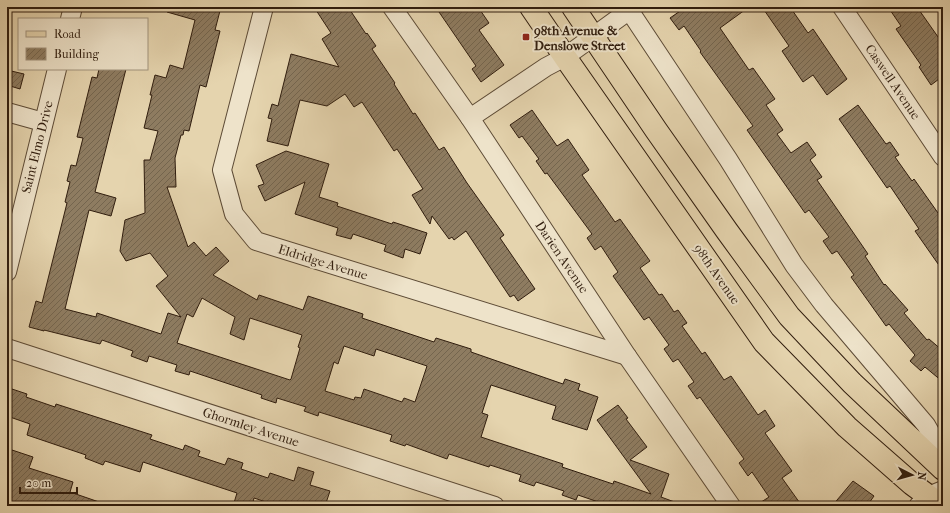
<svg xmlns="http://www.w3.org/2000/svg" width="950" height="513" viewBox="0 0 950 513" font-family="'IM FELL French Canon',serif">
<defs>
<pattern id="building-hatch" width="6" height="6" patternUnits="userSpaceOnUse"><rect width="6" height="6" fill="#8e7c61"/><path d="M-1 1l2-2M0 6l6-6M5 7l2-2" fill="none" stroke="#74654e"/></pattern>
</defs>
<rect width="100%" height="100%" fill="#e5d4ae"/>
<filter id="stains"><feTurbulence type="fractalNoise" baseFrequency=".005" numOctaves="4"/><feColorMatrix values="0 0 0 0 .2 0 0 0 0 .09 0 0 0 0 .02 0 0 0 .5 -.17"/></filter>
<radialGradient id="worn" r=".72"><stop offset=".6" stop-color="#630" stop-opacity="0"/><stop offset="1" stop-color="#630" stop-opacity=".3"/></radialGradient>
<!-- building -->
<g fill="url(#building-hatch)" stroke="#301d0e" fill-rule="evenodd">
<path d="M 167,7 L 221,7 L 215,30 L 220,31 L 206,87 L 200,85 L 189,131 L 184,130 L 183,135 L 181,135 L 175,158 L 176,187 L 167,187 L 188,247 L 194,242 L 206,256 L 216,247 L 229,261 L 213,275 L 257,300 L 259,295 L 303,310 L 308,296 L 363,314 L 362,318 L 434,342 L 436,338 L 471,349 L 471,352 L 563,384 L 565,379 L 580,384 L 578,390 L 598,397 L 587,430 L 552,419 L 556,406 L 491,385 L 482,413 L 488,415 L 481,437 L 563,464 L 562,467 L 613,484 L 614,481 L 651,494 L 597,420 L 618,405 L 628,418 L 626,419 L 647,447 L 630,460 L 669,474 L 661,497 L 680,504 L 679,506 L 610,506 L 578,495 L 576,500 L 562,495 L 564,491 L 536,482 L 534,486 L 519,481 L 521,475 L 490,465 L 489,467 L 449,454 L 447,459 L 406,444 L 405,446 L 390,441 L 392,435 L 319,412 L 318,416 L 304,411 L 306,407 L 277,398 L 276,403 L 261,398 L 262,395 L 190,371 L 189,375 L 175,371 L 177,365 L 149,356 L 147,362 L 131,356 L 133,351 L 102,340 L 100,344 L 44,330 L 44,331 L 29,327 L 36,301 L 42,303 L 67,203 L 65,202 L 70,182 L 67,181 L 71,165 L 76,166 L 83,138 L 77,137 L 92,77 L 97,78 L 99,69 L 126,69 L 95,192 L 116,198 L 111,216 L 89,210 L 65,309 L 96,317 L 97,313 L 161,334 L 168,313 L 181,317 L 156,286 L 168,276 L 150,253 L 126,261 L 120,251 L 125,220 L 145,213 L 144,160 L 150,160 L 158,131 L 144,128 L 152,95 L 150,95 L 155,75 L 166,78 L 170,65 L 183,69 L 195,20 L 167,12 ZM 202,298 L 235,317 L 230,334 L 244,340 L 250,318 L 302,335 L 298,347 L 300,348 L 291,379 L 290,380 L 177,343 L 187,314 L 193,317 ZM 344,346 L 374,356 L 376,349 L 427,366 L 415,402 L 404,398 L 402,402 L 364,389 L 361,398 L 355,397 L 354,400 L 325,391 L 334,362 L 338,364 Z"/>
<path d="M 314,7 L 348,7 L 366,34 L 367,33 L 376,46 L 372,49 L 395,83 L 394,84 L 413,114 L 415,113 L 439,150 L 444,147 L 467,183 L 504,235 L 500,238 L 535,289 L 518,301 L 514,295 L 510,297 L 466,231 L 454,240 L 452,237 L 449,239 L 432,216 L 430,224 L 412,195 L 423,189 L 397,149 L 394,151 L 362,102 L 354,107 L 345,94 L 327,106 L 300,100 L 288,146 L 267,141 L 272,119 L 268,118 L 272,104 L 278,106 L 291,54 L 339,67 L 322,39 L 331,33 Z"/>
<path d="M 447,7 L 478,7 L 489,23 L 479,30 L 504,65 L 481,82 L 472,69 L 476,66 L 439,12 Z"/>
<path d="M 686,7 L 749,7 L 720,28 L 749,70 L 753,68 L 775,99 L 766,105 L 783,130 L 777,134 L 791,153 L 807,142 L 816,155 L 810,160 L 822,177 L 817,180 L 868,254 L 865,256 L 884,285 L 885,284 L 908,310 L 904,313 L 927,340 L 929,339 L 943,351 L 943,382 L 925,367 L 921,371 L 910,361 L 915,355 L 889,324 L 886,326 L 851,277 L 854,275 L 837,251 L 832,254 L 823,241 L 829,237 L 809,210 L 805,213 L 747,130 L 753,126 L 700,52 L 701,51 L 684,26 L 679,30 L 670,18 Z"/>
<path d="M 762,7 L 790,7 L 808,33 L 813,29 L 847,79 L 827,95 L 813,75 L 803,82 L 782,51 L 789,46 Z"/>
<path d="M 888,7 L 917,7 L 943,44 L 943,76 L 931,85 L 919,67 L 921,65 L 896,29 L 901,26 Z"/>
<path d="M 7,70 L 24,74 L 20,89 L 7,85 Z"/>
<path d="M 858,105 L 886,144 L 890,142 L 899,155 L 895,157 L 912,181 L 914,179 L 943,220 L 943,271 L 915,231 L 919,229 L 890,186 L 887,188 L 839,119 Z"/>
<path d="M 532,110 L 557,146 L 568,139 L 589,170 L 582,175 L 615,222 L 620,219 L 650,261 L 640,268 L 659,295 L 662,294 L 674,312 L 678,310 L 687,323 L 682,326 L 702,354 L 705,352 L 724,380 L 731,376 L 758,415 L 765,410 L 775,426 L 765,433 L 792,471 L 782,478 L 802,506 L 755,506 L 769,497 L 752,472 L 748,476 L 739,463 L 744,459 L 700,397 L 697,399 L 688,386 L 694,382 L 678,359 L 673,362 L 664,349 L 669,345 L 649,317 L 644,320 L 613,276 L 618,272 L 601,246 L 595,250 L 587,238 L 592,234 L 547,173 L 545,174 L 536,161 L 539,159 L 522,136 L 519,138 L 510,125 Z"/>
<path d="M 286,151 L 329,164 L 319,197 L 338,203 L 337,206 L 392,224 L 393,222 L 427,233 L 420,254 L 405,249 L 403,258 L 384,251 L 386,245 L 353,234 L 351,239 L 336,235 L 338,228 L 295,214 L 305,182 L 265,201 L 258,186 L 264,184 L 256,165 Z"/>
<path d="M 12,389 L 27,394 L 26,397 L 55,407 L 56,404 L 152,435 L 150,439 L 183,450 L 185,445 L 200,451 L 198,456 L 225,465 L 228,458 L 243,463 L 241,469 L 268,478 L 270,473 L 294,481 L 298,467 L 314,472 L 310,485 L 330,491 L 325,506 L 278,506 L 254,498 L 252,506 L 233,506 L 237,493 L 143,462 L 140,472 L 105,461 L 103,465 L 85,458 L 86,455 L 27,435 L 30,424 L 7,416 L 7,404 Z"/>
<path d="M 12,450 L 33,457 L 29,468 L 73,482 L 70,492 L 102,503 L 102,506 L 26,506 L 7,500 L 7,465 Z"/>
<path d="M 853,481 L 874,496 L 867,506 L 832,506 Z"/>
</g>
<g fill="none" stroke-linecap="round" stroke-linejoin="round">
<defs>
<g id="street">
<path d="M 264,7 L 222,170 L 234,214 L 256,241 L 627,356"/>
<path d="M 392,7 L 470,118 L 627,356 L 731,506"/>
<path d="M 627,7 L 728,159 L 794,265 L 824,305 L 926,425 L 943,455"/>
<path d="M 842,7 L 943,157"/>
<path d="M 70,19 L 73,7"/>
<path d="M 7,112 L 43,122"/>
<path d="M 470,118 L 546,67 L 565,57 L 634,7"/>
<path d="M 7,272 L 57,69"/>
<path d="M 7,348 L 495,506"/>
<path d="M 918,506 L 928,496 L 943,490"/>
</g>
<g id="primary">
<path d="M 531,7 L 565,57 L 764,342 L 847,427 L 912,484 L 942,506"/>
<path d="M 573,7 L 656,130 L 727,231 L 789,316 L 852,383 L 943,469"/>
</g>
</defs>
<!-- street casing -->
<use href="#street" stroke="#5d4b36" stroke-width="20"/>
<!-- primary casing -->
<use href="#primary" stroke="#301d0e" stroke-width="24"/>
<!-- street -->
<use href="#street" stroke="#eee3ca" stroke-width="18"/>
<!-- primary -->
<use href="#primary" stroke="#e5d4ae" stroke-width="22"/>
</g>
<!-- markers -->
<rect fill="#8f2418" stroke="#eee3ca" stroke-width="1.5" x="522" y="33" width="8" height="8" rx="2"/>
<g text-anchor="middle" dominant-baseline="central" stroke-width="4" stroke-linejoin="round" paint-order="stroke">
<!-- poi labels -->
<g font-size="13" font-weight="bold" fill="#301d0e" stroke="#eee3ca" text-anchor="start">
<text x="534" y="30">98th Avenue &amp;<tspan x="534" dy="15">Denslowe Street</tspan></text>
</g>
<!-- street labels -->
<g font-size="13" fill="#301d0e" stroke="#eee3ca">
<text transform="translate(893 82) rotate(56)">Caswell Avenue</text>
<text transform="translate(37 147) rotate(-76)">Saint Elmo Drive</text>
<text transform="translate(562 257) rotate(56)">Darien Avenue</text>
<text transform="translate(323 262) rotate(17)">Eldridge Avenue</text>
<text transform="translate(717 274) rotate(55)">98th Avenue</text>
<text transform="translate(251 427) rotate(18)">Ghormley Avenue</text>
</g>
</g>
<!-- margin -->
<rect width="950" height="513" fill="none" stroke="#e5d4ae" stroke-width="24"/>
<rect x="8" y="8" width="934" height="497" fill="none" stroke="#301d0e" stroke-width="2"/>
<rect x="12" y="12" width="926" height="489" fill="none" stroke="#301d0e"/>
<!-- legend -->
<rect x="18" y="18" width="130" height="52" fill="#eee3ca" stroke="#a2947f"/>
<rect x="26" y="31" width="20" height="6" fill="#e5d4ae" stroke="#a2947f"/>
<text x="54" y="38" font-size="12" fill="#301d0e">Road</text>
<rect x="26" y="48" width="20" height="12" fill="url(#building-hatch)" stroke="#a2947f"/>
<text x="54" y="58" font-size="12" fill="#301d0e">Building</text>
<!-- north arrow -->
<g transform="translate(912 475) rotate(96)" stroke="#eee3ca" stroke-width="3" paint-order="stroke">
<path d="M0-3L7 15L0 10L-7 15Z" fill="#301d0e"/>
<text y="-6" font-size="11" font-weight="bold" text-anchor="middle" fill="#301d0e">N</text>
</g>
<!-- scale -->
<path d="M20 487v6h57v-6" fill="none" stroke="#301d0e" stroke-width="2"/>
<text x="26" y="487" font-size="12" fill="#301d0e" stroke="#eee3ca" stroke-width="3" paint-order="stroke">20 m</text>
<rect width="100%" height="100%" filter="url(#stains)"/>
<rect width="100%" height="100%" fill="url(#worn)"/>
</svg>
